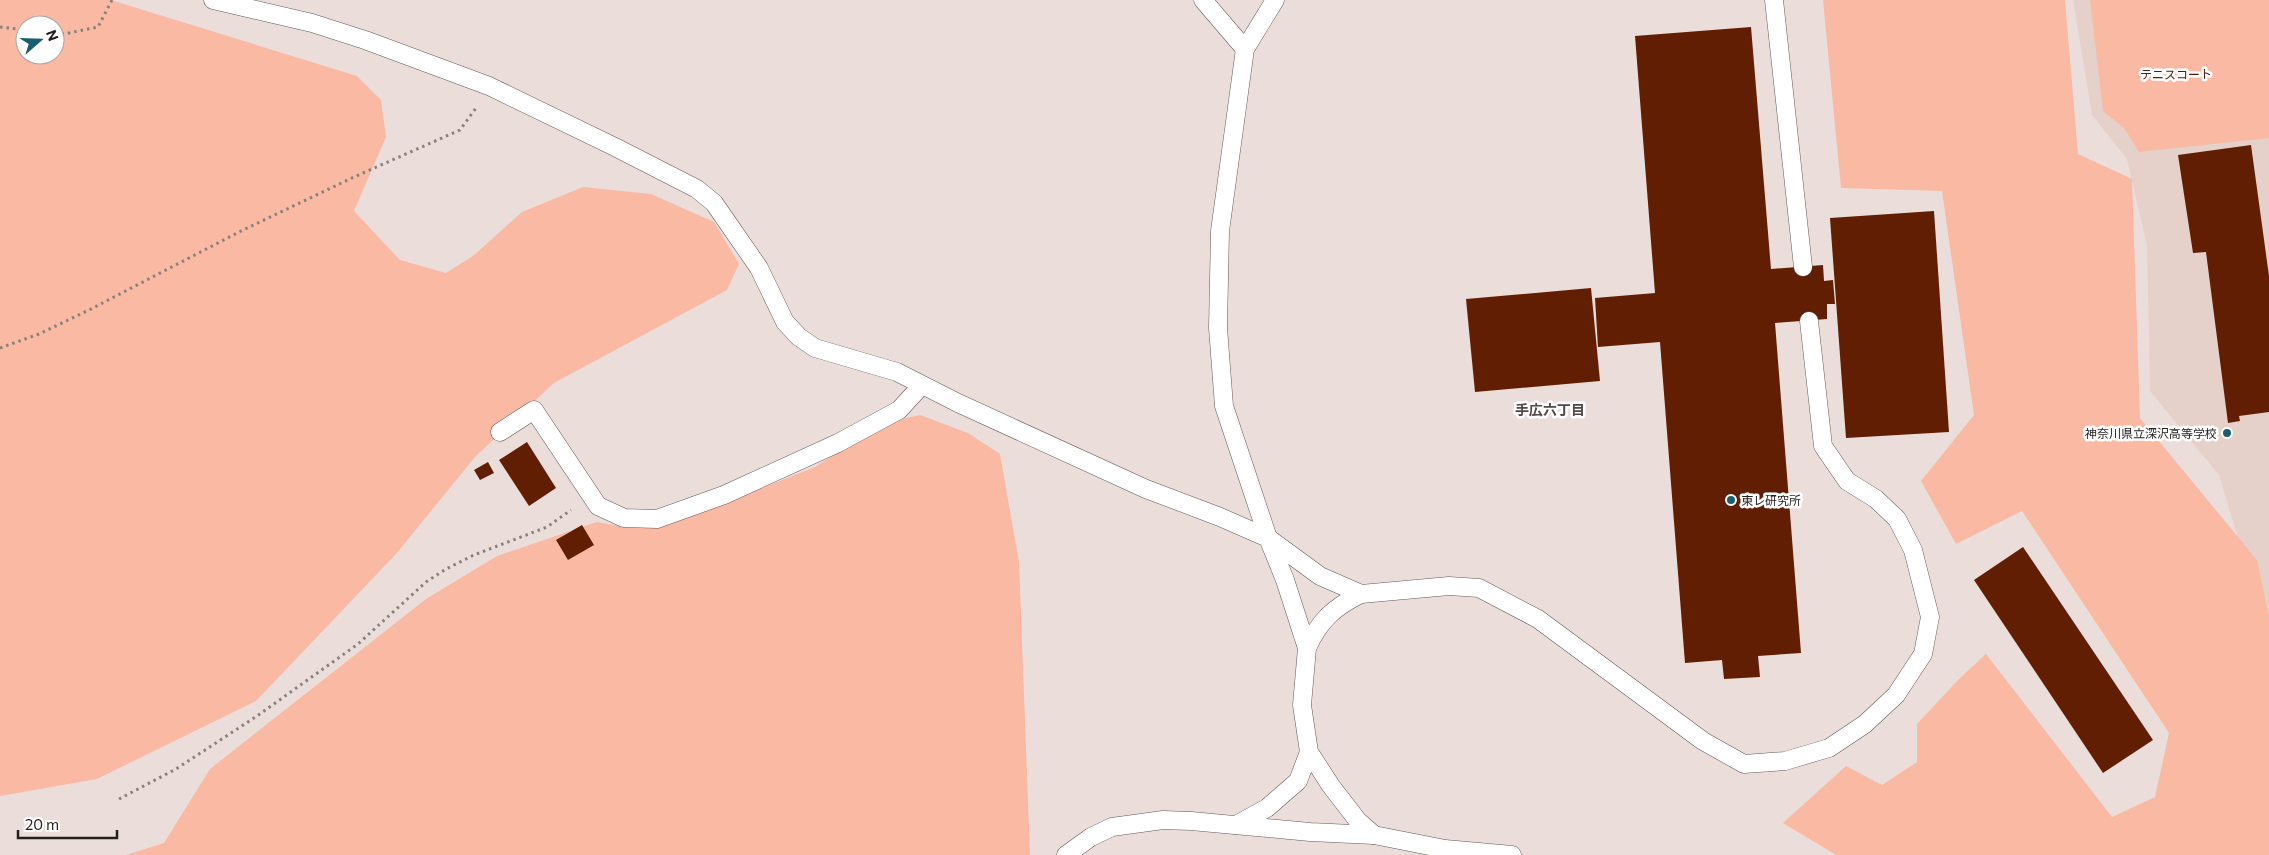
<svg xmlns="http://www.w3.org/2000/svg" width="2269" height="855" viewBox="0 0 2269 855" font-family="Commissioner,'Noto Sans JP',sans-serif">
<rect width="100%" height="100%" fill="#ebdeda"/>
<!-- built -->
<path fill="#e5d1c9" d="M 2073,0 L 2269,0 L 2269,855 L 2253,587 L 2219,475 L 2150,391 L 2147,245 L 2127,159 L 2092,115 Z"/>
<!-- green -->
<g fill="#fab9a3" fill-rule="evenodd">
<path d="M 0,0 L 111,0 L 357,76 L 381,100 L 386,137 L 354,211 L 400,260 L 446,273 L 473,256 L 522,212 L 583,187 L 651,194 L 714,222 L 739,264 L 727,290 L 554,383 L 475,457 L 396,554 L 256,701 L 97,779 L 0,796 ZM 25,25 L 55,25 L 55,55 L 25,55 Z"/>
<path d="M 1823,0 L 2065,0 L 2078,154 L 2132,179 L 2140,418 L 2257,560 L 2269,617 L 2269,855 L 1836,855 L 1783,823 L 1846,766 L 1882,785 L 1917,762 L 1917,724 L 1959,679 L 1986,654 L 2112,817 L 2155,797 L 2169,733 L 2022,511 L 1956,544 L 1921,481 L 1974,415 L 1942,191 L 1841,188 Z"/>
<path d="M 2090,0 L 2269,0 L 2269,138 L 2139,152 L 2124,128 L 2103,111 Z"/>
<path d="M 920,415 L 968,433 L 1000,454 L 1019,562 L 1030,855 L 126,855 L 164,843 L 210,769 L 426,599 L 497,556 L 597,522 L 632,528 L 709,509 L 815,467 L 886,422 Z"/>
</g>
<!-- building -->
<g fill="#621e02">
<path d="M 1751,27 L 1771,269 L 1823,265 L 1824,281 L 1833,280 L 1835,304 L 1827,304 L 1827,319 L 1775,323 L 1801,653 L 1758,656 L 1760,677 L 1724,679 L 1722,660 L 1685,663 L 1660,342 L 1598,347 L 1595,298 L 1655,293 L 1635,36 Z"/>
<path d="M 2251,145 L 2269,276 L 2269,412 L 2239,416 L 2240,421 L 2228,423 L 2206,252 L 2193,253 L 2178,155 Z"/>
<path d="M 1934,211 L 1949,432 L 1846,438 L 1830,218 Z"/>
<path d="M 1591,288 L 1600,381 L 1475,392 L 1466,299 Z"/>
<path d="M 527,442 L 556,488 L 529,506 L 499,460 Z"/>
<path d="M 488,462 L 494,473 L 480,480 L 474,470 Z"/>
<path d="M 582,525 L 594,545 L 568,560 L 556,540 Z"/>
<path d="M 2023,547 L 2153,740 L 2103,773 L 1974,580 Z"/>
</g>
<g fill="none" stroke-linecap="round" stroke-linejoin="round">
<defs>
<g id="service">
<path d="M 213,0 L 312,23 L 365,40 L 489,86 L 615,147 L 697,189 L 714,203 L 759,268 L 785,322 L 799,337 L 815,348 L 897,372 L 958,403 L 1146,489 L 1220,517 L 1268,538 L 1320,576 L 1361,594 L 1449,586 L 1479,588 L 1538,619 L 1703,741 L 1744,764 L 1785,761 L 1829,748 L 1865,724 L 1896,695 L 1923,654 L 1930,617 L 1913,550 L 1897,519 L 1876,499 L 1847,481 L 1823,446 L 1809,321"/>
<path d="M 1203,0 L 1245,49"/>
<path d="M 1275,0 L 1245,49 L 1220,231 L 1218,328 L 1224,406 L 1268,538 L 1285,580 L 1307,648 L 1302,705 L 1309,752 L 1331,786 L 1358,821 L 1374,835 L 1445,849 L 1512,855"/>
<path d="M 1774,0 L 1803,267"/>
<path d="M 500,432 L 534,410 L 598,506 L 624,518 L 657,519 L 724,495 L 838,443 L 899,410 L 922,385"/>
<path d="M 1307,648 C 1319,621 1334,607 1361,594"/>
<path d="M 1236,825 L 1267,808 L 1298,781 L 1309,752"/>
<path d="M 1066,855 L 1091,837 L 1112,827 L 1163,820 L 1191,821 L 1310,832 L 1374,835"/>
</g>
</defs>
<!-- service casing -->
<use href="#service" stroke="#645956" stroke-width="19"/>
<!-- path -->
<g stroke="#89807d" stroke-width="3" stroke-dasharray="2.5 4" stroke-linecap="butt">
<path d="M 0,27 L 25,30"/>
<path d="M 55,33 L 64,34 L 98,27 L 112,0"/>
<path d="M 0,348 L 39,334 L 89,310 L 241,231 L 354,177 L 460,130 L 476,108"/>
<path d="M 119,799 L 176,769 L 257,716 L 358,644 L 426,582 L 446,569 L 474,555 L 547,527 L 571,510"/>
</g>
<!-- service -->
<use href="#service" stroke="#fff" stroke-width="18"/>
</g>
<!-- markers -->
<g fill="#1a5f71" stroke="#fff" stroke-width="2">
<circle cx="2227" cy="433" r="5"/>
<circle cx="1731" cy="500" r="5"/>
</g>
<g text-anchor="middle" dominant-baseline="central" stroke-width="5" stroke-linejoin="round" paint-order="stroke">
<!-- park labels -->
<g font-size="12" fill="#53200e" stroke="#fff">
<text x="2176" y="74">テニスコート</text>
</g>
<!-- poi labels -->
<g font-size="12" fill="#231f1d" stroke="#fff" text-anchor="end">
<text x="2217" y="433">神奈川県立深沢高等学校</text>
<text x="1741" y="500" text-anchor="start">東レ研究所</text>
</g>
<!-- neighbourhood labels -->
<g font-size="14" font-weight="bold" fill="#524845" stroke="#fff">
<text x="1550" y="409">手広六丁目</text>
</g>
</g>
<!-- north arrow -->
<g transform="translate(40 40) rotate(70)"><circle r="24" fill="#ffffff" stroke="#a7a5a5"/>
<path d="M0-4L9 19L0 12L-9 19Z" fill="#1a5f71"/>
<text y="-8" font-size="14" font-weight="bold" text-anchor="middle" fill="#231f1d">N</text>
</g>
<!-- scale -->
<path d="M18 830v8h99v-8" fill="none" stroke="#231f1d" stroke-width="2.5"/>
<text x="25" y="830" font-size="15" fill="#231f1d" stroke="#ffffff" stroke-width="4" paint-order="stroke">20 m</text>
</svg>
